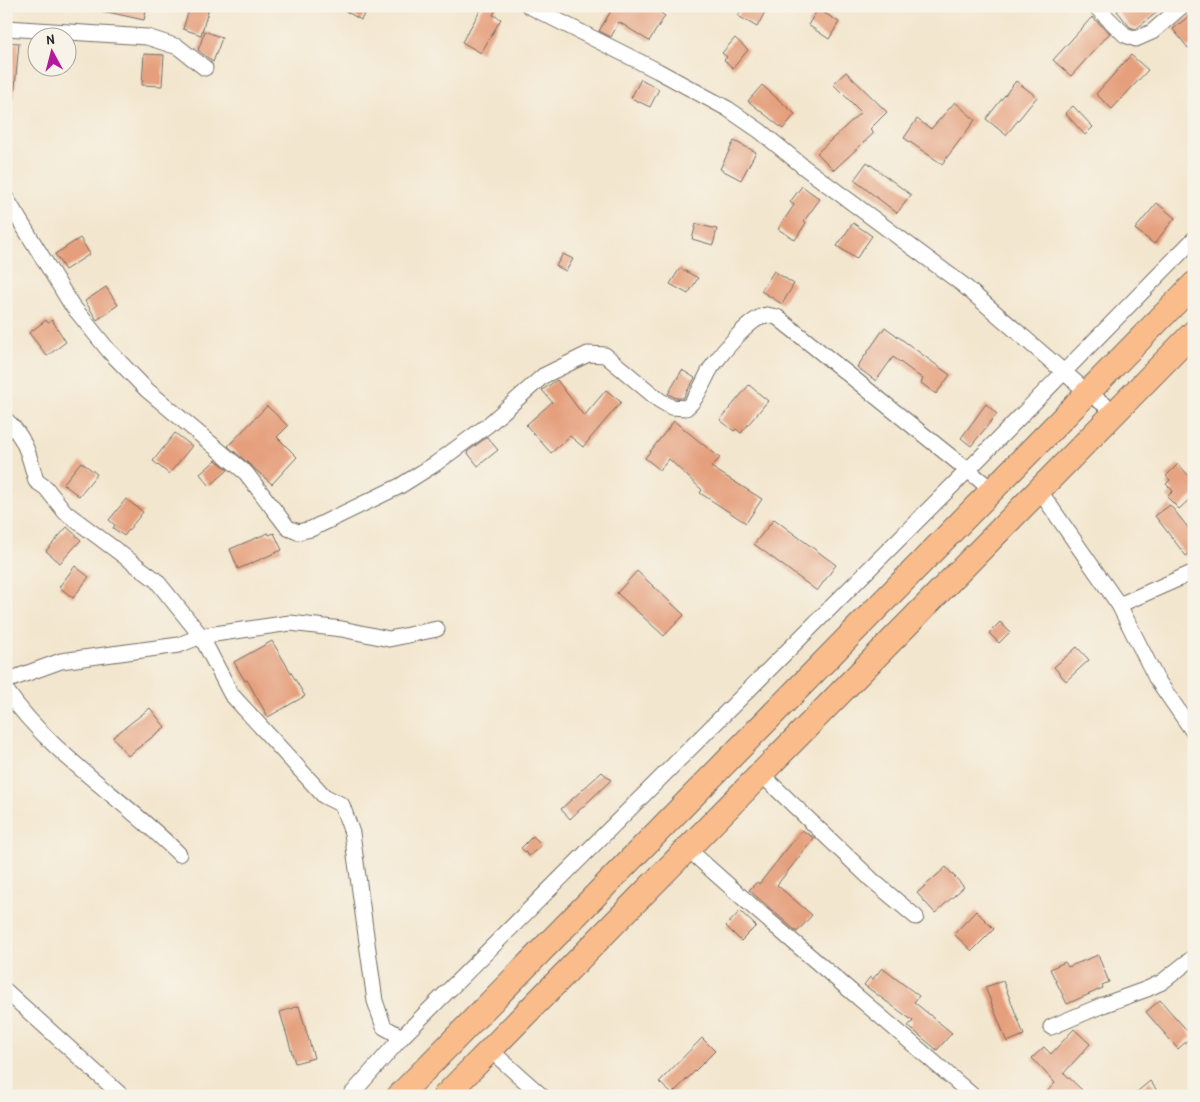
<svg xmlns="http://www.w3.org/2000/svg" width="1200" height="1102" viewBox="0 0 1200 1102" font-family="'Patrick Hand',sans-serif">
<rect width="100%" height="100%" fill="#f7f3e8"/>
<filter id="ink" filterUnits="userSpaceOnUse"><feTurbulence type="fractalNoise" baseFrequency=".02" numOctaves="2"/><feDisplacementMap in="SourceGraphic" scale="10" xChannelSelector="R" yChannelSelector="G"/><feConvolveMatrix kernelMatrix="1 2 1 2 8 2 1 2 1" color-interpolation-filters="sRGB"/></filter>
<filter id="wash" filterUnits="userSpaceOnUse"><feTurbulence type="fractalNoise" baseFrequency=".0096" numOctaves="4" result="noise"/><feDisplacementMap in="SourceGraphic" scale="20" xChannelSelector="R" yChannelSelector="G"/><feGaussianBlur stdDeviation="1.12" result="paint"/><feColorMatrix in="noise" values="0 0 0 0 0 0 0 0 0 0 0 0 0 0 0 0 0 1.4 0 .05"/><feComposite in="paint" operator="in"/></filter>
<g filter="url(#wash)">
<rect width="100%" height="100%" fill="#f3e6ce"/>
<g id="blocks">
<!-- building -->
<g fill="#e59f7b">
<path d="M 104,6 L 147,6 L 144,20 L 103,11 Z"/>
<path d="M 190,6 L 209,8 L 201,35 L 183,29 Z"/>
<path d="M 337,6 L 357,6 L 366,11 L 361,20 Z"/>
<path d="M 483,6 L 498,6 L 493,15 L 501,19 L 481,53 L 462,42 Z"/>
<path d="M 614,6 L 651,6 L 665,16 L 649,41 L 619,22 L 611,37 L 599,31 Z"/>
<path d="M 743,6 L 768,6 L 757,27 L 738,16 Z"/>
<path d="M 1123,6 L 1152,6 L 1156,13 L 1136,29 L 1130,27 L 1117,11 Z"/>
<path d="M 818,9 L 839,22 L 829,39 L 808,25 Z"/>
<path d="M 1194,12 L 1194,44 L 1188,48 L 1173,29 Z"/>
<path d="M 1092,17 L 1110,33 L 1071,76 L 1053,60 Z"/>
<path d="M 205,31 L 222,38 L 213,62 L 198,50 Z"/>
<path d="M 735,38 L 748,50 L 733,68 L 724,60 L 727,57 L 722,53 Z"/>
<path d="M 6,42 L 19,43 L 14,98 L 6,98 Z"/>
<path d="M 144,54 L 164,55 L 162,86 L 142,85 Z"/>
<path d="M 1131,55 L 1148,70 L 1112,109 L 1096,94 Z"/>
<path d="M 846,72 L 887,112 L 870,129 L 874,133 L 834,170 L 817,153 L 861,112 L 833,84 Z"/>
<path d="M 641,79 L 659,89 L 650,107 L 631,98 Z"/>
<path d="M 1016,81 L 1037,97 L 1006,135 L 986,119 Z"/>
<path d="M 762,85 L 795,114 L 783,129 L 748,101 Z"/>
<path d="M 955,102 L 975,120 L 942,164 L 904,138 L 917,119 L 931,129 Z"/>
<path d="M 1073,106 L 1093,127 L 1085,135 L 1065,113 Z"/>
<path d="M 734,141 L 756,152 L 741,180 L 720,169 Z"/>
<path d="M 867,162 L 911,195 L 897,213 L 854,180 Z"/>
<path d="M 802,186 L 820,199 L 804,221 L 806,223 L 795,240 L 778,229 L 794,205 L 790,202 Z"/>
<path d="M 1157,203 L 1175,218 L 1154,244 L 1135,229 Z"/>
<path d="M 853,223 L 872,236 L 856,259 L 837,246 Z"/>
<path d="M 696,224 L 717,229 L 713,245 L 692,239 Z"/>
<path d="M 80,238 L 90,254 L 65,270 L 55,254 Z"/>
<path d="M 563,254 L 573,259 L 566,271 L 556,266 Z"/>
<path d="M 680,268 L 698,278 L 688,294 L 670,284 Z"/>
<path d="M 774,271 L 794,284 L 782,304 L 761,291 Z"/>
<path d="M 106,287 L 118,305 L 97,320 L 85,301 Z"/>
<path d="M 46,320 L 48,323 L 52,320 L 66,342 L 47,356 L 29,333 Z"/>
<path d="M 885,327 L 950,375 L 936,394 L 921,383 L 923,379 L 893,357 L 876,381 L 857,367 Z"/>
<path d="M 682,370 L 695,378 L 683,398 L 676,398 L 668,394 Z"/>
<path d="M 557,380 L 584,416 L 606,390 L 621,402 L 583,447 L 570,436 L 551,453 L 526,425 L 552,402 L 542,390 Z"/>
<path d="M 749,385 L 768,401 L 741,433 L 736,429 L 734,431 L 720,420 Z"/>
<path d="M 986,404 L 997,414 L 971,446 L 961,438 Z"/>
<path d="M 267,406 L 288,426 L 277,437 L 297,457 L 272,484 L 228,446 Z"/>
<path d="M 674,421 L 720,458 L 711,467 L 762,499 L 746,523 L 700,493 L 702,490 L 669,459 L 660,470 L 645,458 Z"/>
<path d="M 175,433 L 192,446 L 169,474 L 153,461 Z"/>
<path d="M 487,437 L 498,450 L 478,466 L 467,452 Z"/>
<path d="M 216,460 L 228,470 L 210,486 L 200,474 Z"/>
<path d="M 81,462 L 97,474 L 79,496 L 63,484 Z"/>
<path d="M 1178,464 L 1194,481 L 1194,495 L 1179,509 L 1167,497 L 1173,491 L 1166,484 L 1170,480 L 1166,476 Z"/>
<path d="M 126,499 L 143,512 L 124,536 L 113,528 L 115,525 L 109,520 Z"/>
<path d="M 1170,505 L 1194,535 L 1194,550 L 1186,556 L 1155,516 Z"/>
<path d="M 774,519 L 836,565 L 817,591 L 754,544 Z"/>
<path d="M 67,527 L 81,540 L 60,563 L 46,551 Z"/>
<path d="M 268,533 L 269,535 L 274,533 L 282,550 L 238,569 L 230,549 Z"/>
<path d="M 75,566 L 89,577 L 73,598 L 59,587 Z"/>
<path d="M 637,571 L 684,615 L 664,636 L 617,593 Z"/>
<path d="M 1000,622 L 1010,632 L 999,643 L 989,633 Z"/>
<path d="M 272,641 L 305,696 L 268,717 L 247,680 L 245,681 L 234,662 Z"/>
<path d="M 1077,647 L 1089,660 L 1066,681 L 1054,667 Z"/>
<path d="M 150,708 L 165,727 L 128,756 L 113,737 Z"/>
<path d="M 602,772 L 611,780 L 570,819 L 561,809 Z"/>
<path d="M 802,830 L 814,838 L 777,885 L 812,915 L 797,932 L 749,890 L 757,882 L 759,884 Z"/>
<path d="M 533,836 L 542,845 L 529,856 L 521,848 Z"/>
<path d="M 946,867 L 964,887 L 935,913 L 917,893 Z"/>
<path d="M 740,911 L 756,926 L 741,941 L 726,926 Z"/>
<path d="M 976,911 L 994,929 L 972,951 L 954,934 Z"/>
<path d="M 1098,955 L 1109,982 L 1102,985 L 1103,988 L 1067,1004 L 1050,969 L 1065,962 L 1068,967 Z"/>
<path d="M 882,968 L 919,996 L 914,1002 L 952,1033 L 937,1050 L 908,1026 L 913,1021 L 864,985 L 870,977 L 873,979 Z"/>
<path d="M 1003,981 L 1024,1035 L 1007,1042 L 985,987 Z"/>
<path d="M 1160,1000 L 1192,1036 L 1178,1049 L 1146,1012 Z"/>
<path d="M 299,1006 L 314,1058 L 295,1063 L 280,1012 Z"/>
<path d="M 1074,1029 L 1090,1044 L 1064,1073 L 1082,1090 L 1076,1096 L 1043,1096 L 1055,1083 L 1032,1058 L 1044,1047 L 1051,1054 Z"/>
<path d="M 702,1038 L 715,1051 L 672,1094 L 659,1082 Z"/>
<path d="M 1150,1081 L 1161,1096 L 1132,1096 Z"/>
</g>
</g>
</g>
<g filter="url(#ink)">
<use href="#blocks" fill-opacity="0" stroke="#716c64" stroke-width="1"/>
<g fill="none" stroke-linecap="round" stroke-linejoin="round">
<defs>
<g id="minor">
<path d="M 529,6 L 658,71 L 728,109 L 760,131 L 805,168 L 962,284 L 1087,392 L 1115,412"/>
<path d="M 1095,6 L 1125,35 L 1136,39 L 1152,32 L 1182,6"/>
<path d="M 6,28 L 147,37 L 178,47 L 205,68"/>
<path d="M 6,198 L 71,304 L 109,351 L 147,390 L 246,473 L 288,528 L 298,532 L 311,529 L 400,486 L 435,464 L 488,425 L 543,376 L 588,354 L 605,355 L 659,400 L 671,407 L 686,408 C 698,399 703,381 711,368 C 721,354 750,317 767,315 L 777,317 L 991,489"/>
<path d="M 6,420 C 25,436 30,458 36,481 L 46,488 L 65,512 L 156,580 L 201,636 L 231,694 L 324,796 L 342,805 L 352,833 L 375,1001 L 384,1027 L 402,1037"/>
<path d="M 1039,490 L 1119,605 L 1156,678 L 1194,733"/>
<path d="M 1119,605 L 1194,572"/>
<path d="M 6,681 L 61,661 L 179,645 L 201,636 L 290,623 L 342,629 L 389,639 L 437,629"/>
<path d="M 6,690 C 51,755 124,799 179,854"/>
<path d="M 761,774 L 872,880 L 916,917"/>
<path d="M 687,848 C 780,933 878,1013 973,1096"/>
<path d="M 6,991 L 122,1096"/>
<path d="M 1051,1027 L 1103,1005 L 1147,989 L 1162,982 L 1194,957"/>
<path d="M 490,1050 L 542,1096"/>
<path d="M 350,1096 L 402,1037 L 967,471 L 1194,239"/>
</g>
<g id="trunk">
<path d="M 399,1096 L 1194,284"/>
<path d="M 445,1096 L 1194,332"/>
</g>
</defs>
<!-- minor casing -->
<use href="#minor" stroke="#716c64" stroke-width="17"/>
<!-- trunk casing -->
<use href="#trunk" stroke="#716c64" stroke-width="26"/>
<!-- minor -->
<use href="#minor" stroke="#fff" stroke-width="15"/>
<!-- trunk -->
<use href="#trunk" stroke="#fabc8b" stroke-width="24"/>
</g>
</g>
<!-- margin -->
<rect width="1200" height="1102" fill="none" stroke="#f7f3e8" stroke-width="25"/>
<!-- north arrow -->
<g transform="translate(52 52) rotate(353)"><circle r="24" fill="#f7f3e8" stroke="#a5a39c"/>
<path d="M0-4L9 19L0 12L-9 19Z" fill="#b5179e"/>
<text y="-8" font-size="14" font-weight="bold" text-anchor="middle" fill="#2b2b2b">N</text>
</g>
</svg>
